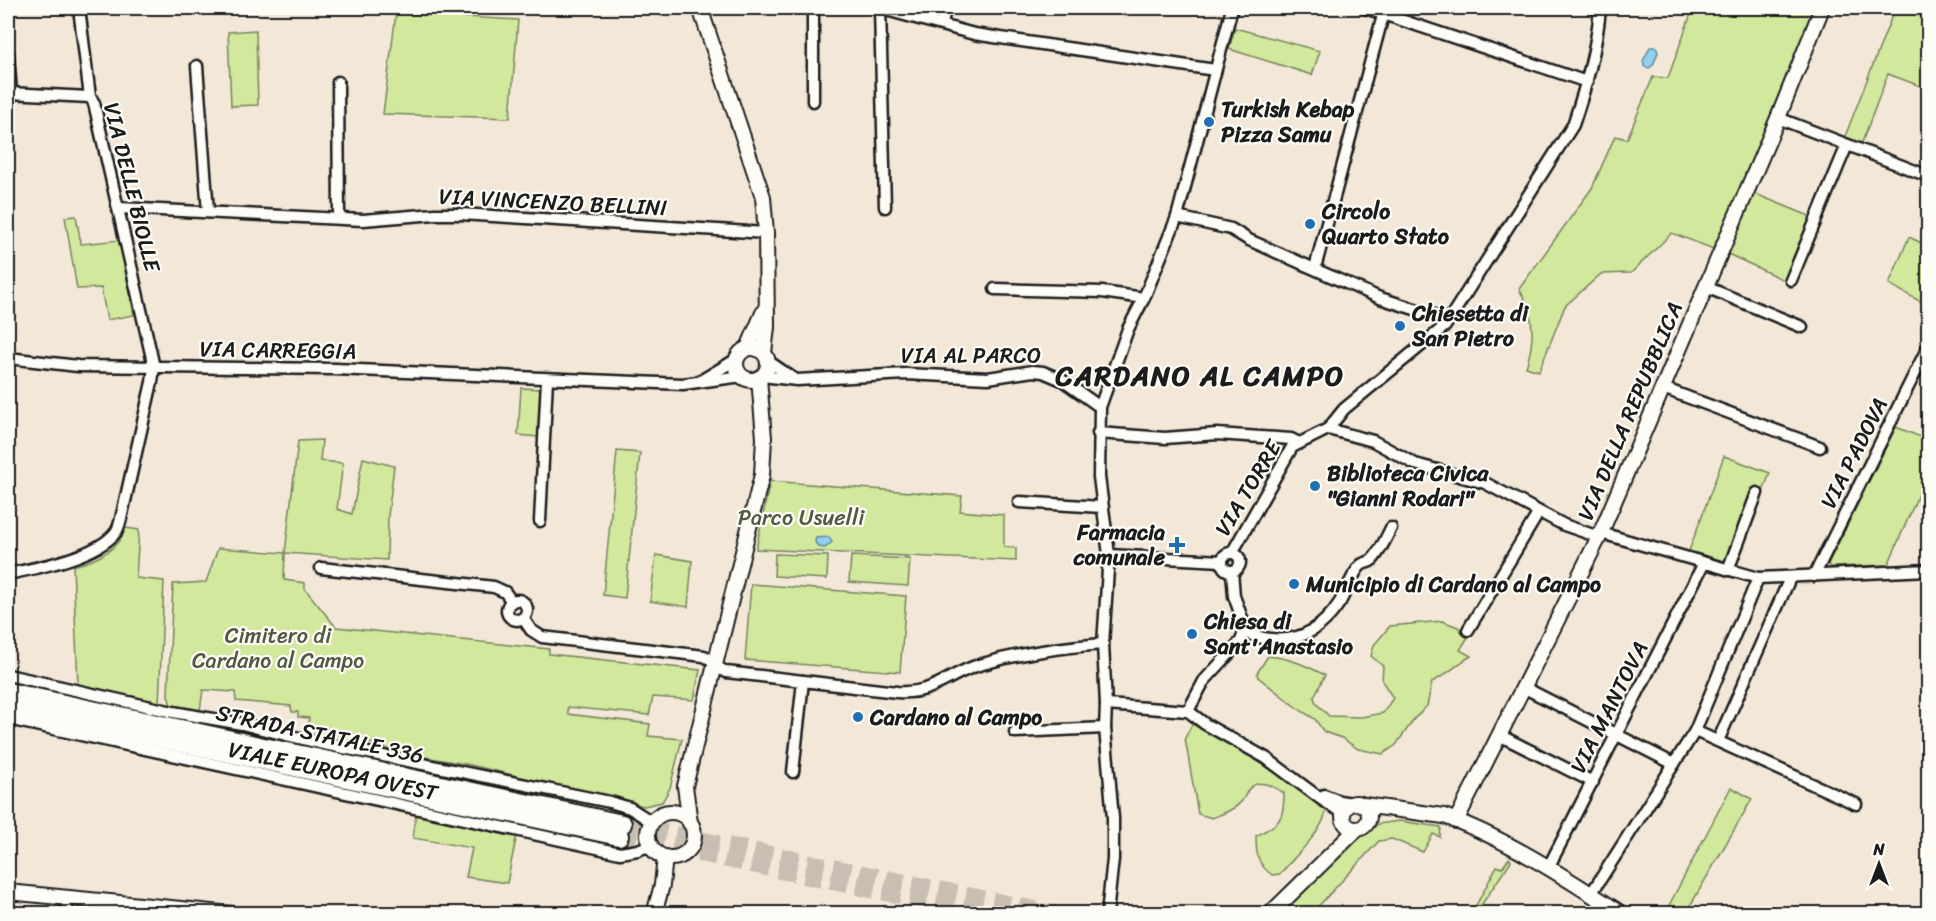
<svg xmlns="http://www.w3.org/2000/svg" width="1936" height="921" viewBox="0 0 1936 921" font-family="Sriracha,sans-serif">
<rect width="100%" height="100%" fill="#f3e8d8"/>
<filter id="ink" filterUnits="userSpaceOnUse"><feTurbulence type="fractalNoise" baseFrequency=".0167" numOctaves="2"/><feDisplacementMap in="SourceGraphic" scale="12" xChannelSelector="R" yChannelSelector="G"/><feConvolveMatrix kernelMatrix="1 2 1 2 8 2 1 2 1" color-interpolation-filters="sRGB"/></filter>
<g filter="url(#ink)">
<!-- green -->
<g fill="#d1e89d" stroke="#76825c" stroke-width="1.5">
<path d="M 906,8 L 941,8 L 939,17 Z"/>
<path d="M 1693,8 L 1814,8 L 1716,250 L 1672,233 L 1631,273 L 1601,274 L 1565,306 L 1539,371 L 1526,367 C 1535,340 1535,313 1519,289 L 1592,188 L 1615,136 L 1627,139 L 1653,77 L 1668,78 Z"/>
<path d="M 1895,8 L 1928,8 L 1928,89 L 1888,74 L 1861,145 L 1844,139 Z"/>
<path d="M 396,13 L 518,20 L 510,118 L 383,114 Z"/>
<path d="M 1235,28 L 1320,51 L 1312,75 L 1229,49 Z"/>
<path d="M 256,30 L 258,105 L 231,106 L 228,32 Z"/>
<path d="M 1753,193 L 1812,217 L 1786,281 L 1728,254 Z"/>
<path d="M 76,216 L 81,244 L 120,240 L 134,315 L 107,320 L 101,288 L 77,289 L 65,217 Z"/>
<path d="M 1909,237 L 1928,246 L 1928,306 L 1889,284 Z"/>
<path d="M 521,388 L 541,389 L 538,437 L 518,435 Z"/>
<path d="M 1896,427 L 1928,440 L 1928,480 L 1925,479 L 1888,565 L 1831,567 L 1828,564 Z"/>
<path d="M 322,440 L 320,461 L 343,463 L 337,509 L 352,514 L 363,458 L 394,466 L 388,516 L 387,560 L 285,553 L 284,580 L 305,583 L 305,589 L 336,627 L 549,649 L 549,654 L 700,670 L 694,700 L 653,697 L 649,715 L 568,707 L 568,714 L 650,724 L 648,736 L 682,739 L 670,788 L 662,802 L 644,806 L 466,764 L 394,752 L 376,744 L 307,736 L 309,718 L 298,717 L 298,712 L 292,712 L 291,706 L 236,701 L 235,692 L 203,690 L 200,710 L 194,712 L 171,706 L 168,695 L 173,584 L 206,582 L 218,548 L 285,553 L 298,441 Z"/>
<path d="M 617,451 L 640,453 L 625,598 L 603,595 Z"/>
<path d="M 1724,456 L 1770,473 L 1763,492 L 1752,489 L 1727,558 L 1723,561 L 1689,551 Z"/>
<path d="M 770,481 L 962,496 L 960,511 L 1004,515 L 1004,547 L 1016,548 L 1016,561 L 756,549 Z"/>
<path d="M 126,528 L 139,530 L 136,578 L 164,581 L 159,705 L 78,686 L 73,566 C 95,561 118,550 126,528 Z"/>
<path d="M 775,554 L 828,556 L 827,579 L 774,576 Z"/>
<path d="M 656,555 L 692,561 L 688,607 L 650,601 Z"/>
<path d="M 851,556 L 910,559 L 908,586 L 849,582 Z"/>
<path d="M 751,584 L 906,596 L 900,672 L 745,660 Z"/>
<path d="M 1442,621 L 1458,627 L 1468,637 L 1460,650 L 1471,656 C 1457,664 1447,675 1432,682 L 1427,706 L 1414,719 L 1396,745 L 1383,754 L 1358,749 L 1342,738 L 1324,732 L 1315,719 L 1297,708 L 1258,677 L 1257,673 L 1268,656 C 1290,658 1305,665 1325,675 L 1314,697 L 1316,703 L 1329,716 L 1361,717 L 1383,713 L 1393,698 L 1382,681 L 1383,666 L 1371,656 L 1374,645 L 1390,626 Z"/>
<path d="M 1192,724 C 1240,748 1283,776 1326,809 C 1326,829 1293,858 1280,874 L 1272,875 C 1257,864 1256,854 1256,836 C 1279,823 1284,822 1284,793 C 1273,787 1260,777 1249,789 C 1246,792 1245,798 1241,802 C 1234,810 1222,814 1212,818 L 1198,814 L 1185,738 Z"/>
<path d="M 1731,787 L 1752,799 L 1686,913 L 1665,913 Z"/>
<path d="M 416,814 L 517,834 L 507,883 L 466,877 L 472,848 L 413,838 Z"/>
<path d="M 1399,821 L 1441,827 L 1440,837 L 1433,834 L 1423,852 L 1392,839 L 1379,841 L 1312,913 L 1280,914 L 1347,843 L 1350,846 L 1378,824 Z"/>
<path d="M 1509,858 L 1511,861 L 1476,913 L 1472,913 L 1497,866 L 1502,868 Z"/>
</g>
<!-- water -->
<g fill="#90d1f1" stroke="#62899c" stroke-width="1.5">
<path d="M 1650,47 L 1656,47 L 1658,52 L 1653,65 L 1649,68 L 1645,67 L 1643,61 Z"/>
<path d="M 829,537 L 832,542 L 825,548 L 818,547 L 815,542 L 816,538 Z"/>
</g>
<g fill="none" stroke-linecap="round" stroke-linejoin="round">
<!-- trunk-tunnel -->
<g stroke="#c8bfb2" stroke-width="18" stroke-dasharray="18 9" stroke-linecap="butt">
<path d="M 622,824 L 1054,914"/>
<path d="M 619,836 L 990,914"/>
</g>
<defs>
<g id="minor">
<path d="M 79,8 L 90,97"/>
<path d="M 813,8 L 813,101"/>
<path d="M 879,8 L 974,34 L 1215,70"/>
<path d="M 880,8 L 885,207"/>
<path d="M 1365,8 L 1587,82"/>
<path d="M 942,25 L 945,8"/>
<path d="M 8,53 L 11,93"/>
<path d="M 197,66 L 208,212"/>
<path d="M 338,82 L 339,218"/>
<path d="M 8,93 L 90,97 L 94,103 L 154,367 L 152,382 L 123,510 C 121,518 120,526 116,532 C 97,557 37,568 8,574"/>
<path d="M 1778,118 L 1928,176"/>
<path d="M 119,208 L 363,220 L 435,214 L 460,214 L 766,233"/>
<path d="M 1177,217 L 1231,229 L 1249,240 L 1380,298 L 1449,320"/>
<path d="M 1315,268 L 1385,8"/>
<path d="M 1791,280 L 1847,145"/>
<path d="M 1706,287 L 1802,327"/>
<path d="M 995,289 L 1102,292 L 1144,298"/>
<path d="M 8,358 L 78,366 L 335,369 L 683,384 L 742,376"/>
<path d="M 768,361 L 794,379"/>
<path d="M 762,376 L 797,380 L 906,374 L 988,378 L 1033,371 L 1043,372 L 1062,380 L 1100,407"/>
<path d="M 702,380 L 737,359"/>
<path d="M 1663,388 L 1820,447"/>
<path d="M 1328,429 L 1373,441 L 1415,464 L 1485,483 L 1564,525 L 1599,537"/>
<path d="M 1098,433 L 1165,438 L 1217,434 L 1291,439 L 1299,443"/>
<path d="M 1019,502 L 1102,507"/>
<path d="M 540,521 L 547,379"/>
<path d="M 1601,533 L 1758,578 L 1928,570"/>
<path d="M 1232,553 L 1292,447 L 1328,429 L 1344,409 L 1445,326 L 1573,125 C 1586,86 1597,48 1600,8"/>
<circle cx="1231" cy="562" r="9"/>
<path d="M 1109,555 L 1222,561"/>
<path d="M 321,568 L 494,587 L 505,592 L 512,602"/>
<path d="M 1728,570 L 1757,493"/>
<path d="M 1814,576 L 1928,347"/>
<circle cx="517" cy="610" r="10"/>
<path d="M 523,618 L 531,630 L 542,637 L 704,656 L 716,662"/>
<path d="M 1468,630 L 1539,512"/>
<path d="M 1244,632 C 1283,648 1316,639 1340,602 C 1345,593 1354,572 1360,566 C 1363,562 1369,563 1372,560 C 1379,554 1387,536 1391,528"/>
<path d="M 715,666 L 726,672 L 735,673 L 897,692 C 933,695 948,674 979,665 C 1020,653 1061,647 1103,644"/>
<path d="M 8,675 L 173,712 L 242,724 L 319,743 L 610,802 L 630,808 L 652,822"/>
<path d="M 1523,687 L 1674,764"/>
<path d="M 1106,705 L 1188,711 L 1205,724 L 1266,758 L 1321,799 L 1343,813"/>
<path d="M 1188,711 L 1204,681 L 1241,641 L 1244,632 L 1243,621 L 1234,596 L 1232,571"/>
<path d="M 8,719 L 620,853 L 638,850 L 651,845"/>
<path d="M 1695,731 L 1856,804"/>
<path d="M 1015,732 L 1105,728"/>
<path d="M 1499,735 L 1593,782"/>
<path d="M 1718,741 L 1790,578"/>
<path d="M 793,772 L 803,681"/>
<path d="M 1324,795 L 1339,801 L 1352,803"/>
<path d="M 1548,868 L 1704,563"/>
<path d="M 1591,894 L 1695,731 L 1758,578"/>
<path d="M 66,914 L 68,897"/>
<path d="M 1107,914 L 1113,859 L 1113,818 L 1105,728 L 1106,705 L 1103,644 L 1109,555 L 1099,477 L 1100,407 L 1128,329 L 1144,298 L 1177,217 L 1232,8"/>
</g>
<g id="tertiary">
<path d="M 700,8 L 763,197 L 766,233 L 767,327 L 764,353"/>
<path d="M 748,348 L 763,313"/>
<circle cx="752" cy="364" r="16"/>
<circle cx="1356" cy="816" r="13"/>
<path d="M 1364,805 L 1444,816 C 1504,837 1568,879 1622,914"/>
<circle cx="671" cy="835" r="23"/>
<path d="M 1456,821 L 1599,537 L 1778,118 L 1822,8"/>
<path d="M 690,823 L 685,786 L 762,475 L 764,438 L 759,378"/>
<path d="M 8,892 L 232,914"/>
<path d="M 654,914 L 662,885 L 665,857"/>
<path d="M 1270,914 L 1357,829"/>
</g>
<g id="trunk">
<path d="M 8,692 L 622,824"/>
<path d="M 8,706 L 619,836"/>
</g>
</defs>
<!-- minor casing -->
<use href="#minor" stroke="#1c1c1c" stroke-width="15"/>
<!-- tertiary casing -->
<use href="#tertiary" stroke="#1c1c1c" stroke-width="18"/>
<!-- trunk casing -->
<use href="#trunk" stroke="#1c1c1c" stroke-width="22"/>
<!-- minor -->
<use href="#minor" stroke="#fdfcf7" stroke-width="10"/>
<!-- tertiary -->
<use href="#tertiary" stroke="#fdfcf7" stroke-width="14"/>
<!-- trunk -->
<use href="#trunk" stroke="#fdfcf7" stroke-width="18"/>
</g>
</g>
<!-- markers -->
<g fill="#1f6fb2" stroke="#fdfcf7" stroke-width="2">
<circle cx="1209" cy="122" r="6"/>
<circle cx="1310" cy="224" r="6"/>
<circle cx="1400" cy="326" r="6"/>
<circle cx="1315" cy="486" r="6"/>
<path d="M1174 536h6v6h6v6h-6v6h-6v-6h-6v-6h6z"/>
<circle cx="1294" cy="584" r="6"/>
<circle cx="1192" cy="634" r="6"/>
<circle cx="858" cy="717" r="6"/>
</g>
<g text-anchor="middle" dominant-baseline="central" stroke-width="4.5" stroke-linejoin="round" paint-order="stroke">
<!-- poi labels -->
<g font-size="22" font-weight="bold" fill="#1c1c1c" stroke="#fdfcf7" text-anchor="start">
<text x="1221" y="109">Turkish Kebap<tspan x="1221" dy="25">Pizza Samu</tspan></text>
<text x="1322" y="211">Circolo<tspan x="1322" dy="25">Quarto Stato</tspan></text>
<text x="1412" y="313">Chiesetta di<tspan x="1412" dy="25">San Pietro</tspan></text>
<text x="1327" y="473">Biblioteca Civica<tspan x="1327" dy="25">"Gianni Rodari"</tspan></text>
<text x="1165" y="532" text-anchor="end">Farmacia<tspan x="1165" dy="25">comunale</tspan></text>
<text x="1306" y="584">Municipio di Cardano al Campo</text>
<text x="1204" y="621">Chiesa di<tspan x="1204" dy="25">Sant'Anastasio</tspan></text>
<text x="870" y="717">Cardano al Campo</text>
</g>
<!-- street labels -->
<g font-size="22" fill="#1c1c1c" stroke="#fdfcf7">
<text transform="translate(132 187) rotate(76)">VIA DELLE BIOLLE</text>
<text transform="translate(553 202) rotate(3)">VIA VINCENZO BELLINI</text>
<text transform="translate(278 350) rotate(1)">VIA CARREGGIA</text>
<text x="971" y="355">VIA AL PARCO</text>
<text transform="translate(1630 411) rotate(-67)">VIA DELLA REPUBBLICA</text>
<text transform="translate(1854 453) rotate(-63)">VIA PADOVA</text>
<text transform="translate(1248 488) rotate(-59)">VIA TORRE</text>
<text transform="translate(1609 707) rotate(-63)">VIA MANTOVA</text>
<text transform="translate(320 734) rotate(12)">STRADA STATALE 336</text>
<text transform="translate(333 771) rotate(12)">VIALE EUROPA OVEST</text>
</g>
<!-- park labels -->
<g font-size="22" fill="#525943" stroke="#fdfcf7">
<text x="801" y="517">Parco Usuelli</text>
<text x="278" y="635">Cimitero di<tspan x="278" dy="25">Cardano al Campo</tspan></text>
</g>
<!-- district labels -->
<g font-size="28" font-weight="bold" letter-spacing="1.5" fill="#1c1c1c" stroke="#fdfcf7">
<text x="1200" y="375">CARDANO AL CAMPO</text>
</g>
</g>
<!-- margin -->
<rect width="1936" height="921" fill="none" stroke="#fdfcf7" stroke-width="30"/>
<rect x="15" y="15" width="1906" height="891" fill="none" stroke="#1c1c1c" stroke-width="2" filter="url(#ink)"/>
<!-- north arrow -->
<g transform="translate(1879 864)" stroke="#fdfcf7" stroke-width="4.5" paint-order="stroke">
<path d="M0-4.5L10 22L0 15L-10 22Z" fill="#1c1c1c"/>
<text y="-9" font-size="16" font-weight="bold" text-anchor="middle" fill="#1c1c1c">N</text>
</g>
</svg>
